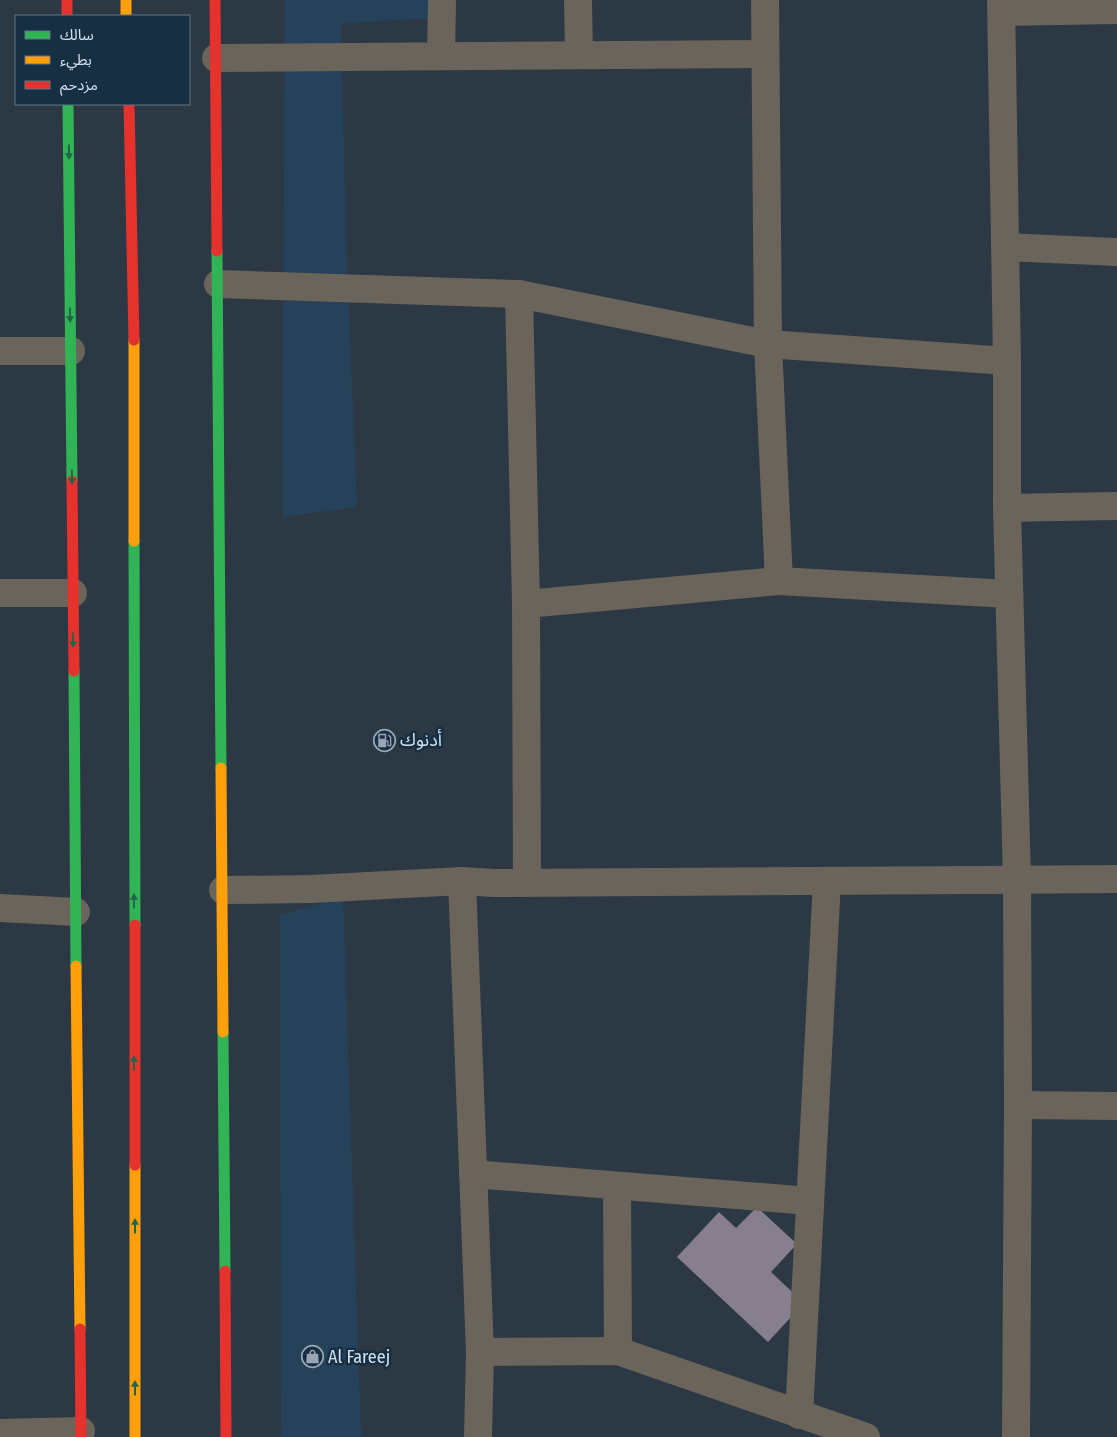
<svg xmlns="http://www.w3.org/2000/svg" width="1117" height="1437" viewBox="0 0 1117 1437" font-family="'Fira Sans Condensed','Noto Sans Arabic',sans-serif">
<rect width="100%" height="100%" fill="#2c3844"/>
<!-- built -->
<g fill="#26425a">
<path d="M 285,0 L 456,0 L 456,17 L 341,23 L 346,239 L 357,507 L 282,517 Z"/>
<path d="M 343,897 L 361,1437 L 281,1437 L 280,915 Z"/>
</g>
<!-- building -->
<path fill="#877f8d" d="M 757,1207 L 797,1244 L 771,1272 L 804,1303 L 768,1342 L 677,1257 L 719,1212 L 736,1228 Z"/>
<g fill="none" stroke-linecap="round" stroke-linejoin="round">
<!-- street -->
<g stroke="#6a645a" stroke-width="28">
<path d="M 578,0 L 579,55"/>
<path d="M 765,0 L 768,344 L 779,581"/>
<path d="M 1001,0 L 1007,361 L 1007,508 L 1017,879 L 1018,1105 L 1016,1437"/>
<path d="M 1002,12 L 1117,10"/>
<path d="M 441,56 L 442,0"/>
<path d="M 216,58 L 764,54"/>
<path d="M 1005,247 L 1117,252"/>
<path d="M 218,284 L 519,294 L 768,344 L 1007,361"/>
<path d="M 519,294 L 526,604 L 527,883"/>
<path d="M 0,351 L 71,351"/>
<path d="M 1007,508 L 1117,506"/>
<path d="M 0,593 L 73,593"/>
<path d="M 526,604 L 779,581 L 1009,594"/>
<path d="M 462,881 L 480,1352 L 478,1437"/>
<path d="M 223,890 L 311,889 L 462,881 L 493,883 L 1117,879"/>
<path d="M 0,908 L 76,912"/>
<path d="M 1018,1105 L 1117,1106"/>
<path d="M 473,1174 L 810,1201"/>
<path d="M 617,1186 L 618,1351"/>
<path d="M 480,1352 L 618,1351 L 866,1437"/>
<path d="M 799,1415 L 827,881"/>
<path d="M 0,1433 L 81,1431"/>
</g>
<!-- fast -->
<g stroke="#30b455" stroke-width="11">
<path d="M 68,104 L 72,481"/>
<path d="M 217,251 L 221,768"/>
<path d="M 134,541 L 135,925"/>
<path d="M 74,671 L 76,966"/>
<path d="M 223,1032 L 225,1271"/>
</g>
<!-- slow -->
<g stroke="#ff9f0a" stroke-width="11">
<path d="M 126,0 L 126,16"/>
<path d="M 134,340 L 134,541"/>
<path d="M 221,768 L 223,1032"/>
<path d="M 76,966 L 80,1329"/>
<path d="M 135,1165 L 135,1437"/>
</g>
<!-- jam -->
<g stroke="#e5322d" stroke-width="11">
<path d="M 67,0 L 67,16"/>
<path d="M 215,0 L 217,251"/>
<path d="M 129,104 L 134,340"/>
<path d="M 72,481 L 74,671"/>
<path d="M 135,925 L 135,1165"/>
<path d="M 225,1271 L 226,1437"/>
<path d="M 80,1329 L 81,1437"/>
</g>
</g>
<!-- one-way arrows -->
<defs><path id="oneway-solid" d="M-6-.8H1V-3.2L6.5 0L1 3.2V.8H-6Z" transform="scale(1.25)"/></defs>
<g fill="#21644a">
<use href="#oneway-solid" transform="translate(69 152) rotate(89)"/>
<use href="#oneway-solid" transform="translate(70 315) rotate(89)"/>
<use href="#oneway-solid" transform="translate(72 477) rotate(89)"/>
<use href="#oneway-solid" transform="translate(73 640) rotate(89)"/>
<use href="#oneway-solid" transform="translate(134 901) rotate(-90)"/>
<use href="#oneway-solid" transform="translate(134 1063) rotate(-90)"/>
<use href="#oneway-solid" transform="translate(135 1226) rotate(-90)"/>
<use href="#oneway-solid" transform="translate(135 1388) rotate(-90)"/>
</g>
<!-- icons -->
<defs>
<symbol id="fuel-ring" viewBox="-11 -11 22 22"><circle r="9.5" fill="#172f43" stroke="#98a5b2" stroke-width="1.5"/><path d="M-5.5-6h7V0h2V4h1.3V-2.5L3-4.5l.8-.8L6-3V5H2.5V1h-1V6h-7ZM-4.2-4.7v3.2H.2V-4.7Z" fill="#98a5b2"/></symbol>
<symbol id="shop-ring" viewBox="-11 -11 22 22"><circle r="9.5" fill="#172f43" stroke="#98a5b2" stroke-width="1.5"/><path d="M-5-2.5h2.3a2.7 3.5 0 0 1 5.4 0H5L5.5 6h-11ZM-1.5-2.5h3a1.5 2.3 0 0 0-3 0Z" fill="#98a5b2"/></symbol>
</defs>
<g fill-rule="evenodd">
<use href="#fuel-ring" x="372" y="728" width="25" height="25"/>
<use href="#shop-ring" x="300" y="1344" width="25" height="25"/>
</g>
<g text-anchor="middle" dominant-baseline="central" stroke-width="5" stroke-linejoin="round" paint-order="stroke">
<!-- poi labels -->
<g font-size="18" fill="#d2e0ed" stroke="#172f43" text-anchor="start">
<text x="400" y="740">أدنوك</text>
<text x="328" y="1357">Al Fareej</text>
</g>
</g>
<!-- legend -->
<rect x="15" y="15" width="175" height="90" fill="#172f43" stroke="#627687"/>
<rect x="25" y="31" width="25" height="8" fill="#30b455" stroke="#627687"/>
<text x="60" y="40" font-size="15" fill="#d2e0ed">سالك</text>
<rect x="25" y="56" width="25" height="8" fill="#ff9f0a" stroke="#627687"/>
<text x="60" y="65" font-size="15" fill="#d2e0ed">بطيء</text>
<rect x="25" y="81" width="25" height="8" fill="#e5322d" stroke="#627687"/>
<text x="60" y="90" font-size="15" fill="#d2e0ed">مزدحم</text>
</svg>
